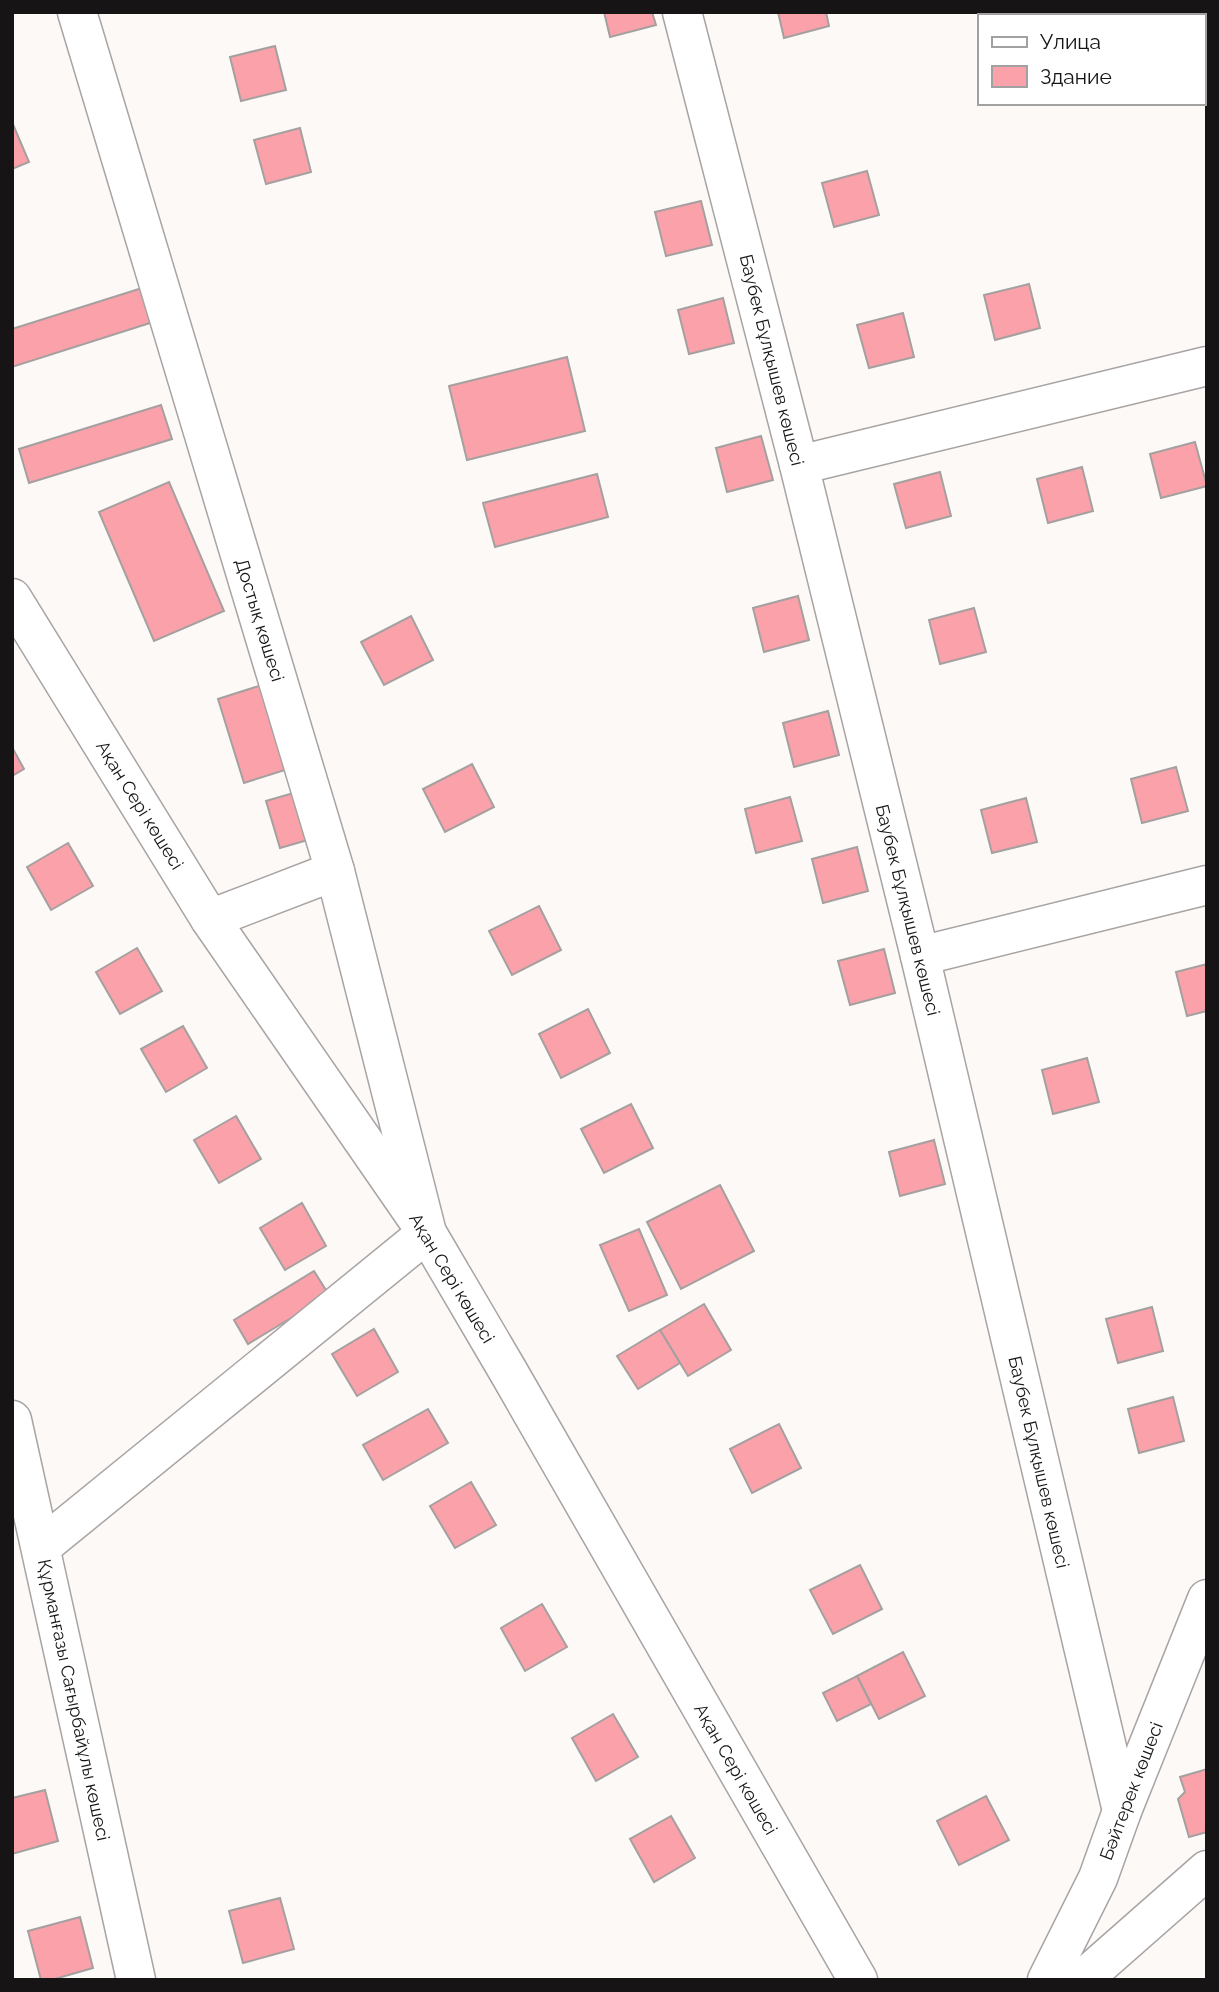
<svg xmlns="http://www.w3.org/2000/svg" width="1219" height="1992" viewBox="0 0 1219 1992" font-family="Raleway,sans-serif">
<rect width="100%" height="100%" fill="#fdf9f7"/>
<!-- building -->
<g fill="#fba1a9" stroke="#a5a0a0" stroke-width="2">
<path d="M 604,12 L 652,12 L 656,25 L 610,37 Z"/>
<path d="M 778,12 L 826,12 L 829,26 L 784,38 Z"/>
<path d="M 275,46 L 286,90 L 241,101 L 230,57 Z"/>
<path d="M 12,122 L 29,162 L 12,169 Z"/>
<path d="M 300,128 L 311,172 L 266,184 L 254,140 Z"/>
<path d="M 867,171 L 879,215 L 834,227 L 822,183 Z"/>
<path d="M 701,201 L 712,245 L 666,256 L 655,212 Z"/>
<path d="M 1029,284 L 1040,328 L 995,340 L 984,295 Z"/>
<path d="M 142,288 L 153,322 L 12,367 L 12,329 Z"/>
<path d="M 723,298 L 734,343 L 689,354 L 678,310 Z"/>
<path d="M 903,313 L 914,357 L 869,368 L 857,325 Z"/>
<path d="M 567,357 L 585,431 L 467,460 L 449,386 Z"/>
<path d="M 161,405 L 172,439 L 29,483 L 19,449 Z"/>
<path d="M 761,436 L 773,480 L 727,492 L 716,448 Z"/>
<path d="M 1195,442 L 1207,486 L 1161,498 L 1150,454 Z"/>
<path d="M 1082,467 L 1093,511 L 1048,523 L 1037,479 Z"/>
<path d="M 940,472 L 951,516 L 906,528 L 894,484 Z"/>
<path d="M 597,474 L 608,517 L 495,547 L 483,503 Z"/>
<path d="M 169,482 L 224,611 L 154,641 L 99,512 Z"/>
<path d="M 798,596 L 809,640 L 764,652 L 753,608 Z"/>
<path d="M 974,608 L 986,652 L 940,664 L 929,620 Z"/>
<path d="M 411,616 L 433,660 L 384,685 L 361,642 Z"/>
<path d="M 265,684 L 291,768 L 244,783 L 218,699 Z"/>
<path d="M 828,711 L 839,755 L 794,767 L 783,723 Z"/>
<path d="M 12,747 L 24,769 L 12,776 Z"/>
<path d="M 472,764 L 494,807 L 445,832 L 423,789 Z"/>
<path d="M 1176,767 L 1188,811 L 1142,823 L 1131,779 Z"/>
<path d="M 304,790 L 318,837 L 280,848 L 266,801 Z"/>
<path d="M 790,797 L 802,841 L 756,853 L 745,809 Z"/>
<path d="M 1026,798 L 1037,842 L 992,853 L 981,810 Z"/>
<path d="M 68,843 L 93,886 L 51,910 L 27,867 Z"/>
<path d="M 857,847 L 868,891 L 823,903 L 812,859 Z"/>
<path d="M 539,906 L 561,950 L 512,975 L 489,931 Z"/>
<path d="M 137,948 L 162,991 L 120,1014 L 96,972 Z"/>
<path d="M 884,949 L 895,993 L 850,1005 L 838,961 Z"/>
<path d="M 1207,964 L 1207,1011 L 1187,1016 L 1176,972 Z"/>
<path d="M 588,1009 L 610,1053 L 561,1078 L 539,1034 Z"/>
<path d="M 183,1026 L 207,1068 L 166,1092 L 141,1049 Z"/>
<path d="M 1087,1058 L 1099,1102 L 1053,1114 L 1042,1070 Z"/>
<path d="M 631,1104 L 653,1148 L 604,1173 L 581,1129 Z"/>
<path d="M 236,1116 L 261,1159 L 219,1183 L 194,1140 Z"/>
<path d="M 934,1140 L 945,1184 L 900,1196 L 889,1152 Z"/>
<path d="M 720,1185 L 754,1251 L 681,1289 L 647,1222 Z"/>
<path d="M 302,1203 L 326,1246 L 285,1270 L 260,1228 Z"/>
<path d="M 639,1229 L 667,1295 L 629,1311 L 600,1245 Z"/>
<path d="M 314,1271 L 329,1295 L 248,1344 L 234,1320 Z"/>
<path d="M 704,1304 L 731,1350 L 688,1376 L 660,1330 Z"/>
<path d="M 1152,1307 L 1163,1351 L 1118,1363 L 1106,1319 Z"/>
<path d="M 374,1329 L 398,1372 L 357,1396 L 332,1354 Z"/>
<path d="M 660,1330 L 680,1363 L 638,1389 L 617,1356 Z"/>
<path d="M 1173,1397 L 1184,1441 L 1139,1453 L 1128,1409 Z"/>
<path d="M 428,1409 L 448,1443 L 383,1480 L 363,1445 Z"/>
<path d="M 779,1424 L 801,1468 L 752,1493 L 730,1449 Z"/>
<path d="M 471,1482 L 496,1525 L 455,1548 L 430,1506 Z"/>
<path d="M 860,1565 L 882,1609 L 833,1634 L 810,1590 Z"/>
<path d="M 542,1604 L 567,1647 L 525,1671 L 501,1628 Z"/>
<path d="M 903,1652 L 925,1696 L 879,1719 L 857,1676 Z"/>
<path d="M 857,1676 L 871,1704 L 837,1721 L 823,1693 Z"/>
<path d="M 613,1714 L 638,1757 L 596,1781 L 572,1738 Z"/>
<path d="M 1207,1769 L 1207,1832 L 1189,1837 L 1178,1799 L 1185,1792 L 1180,1777 Z"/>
<path d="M 45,1790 L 58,1841 L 12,1854 L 12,1798 Z"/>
<path d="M 986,1796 L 1009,1840 L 959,1865 L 937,1821 Z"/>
<path d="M 671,1816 L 695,1858 L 654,1882 L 630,1839 Z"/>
<path d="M 280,1898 L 294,1949 L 243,1963 L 229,1911 Z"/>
<path d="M 80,1917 L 93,1968 L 51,1980 L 41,1980 L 28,1931 Z"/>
</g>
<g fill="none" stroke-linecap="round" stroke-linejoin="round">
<defs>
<g id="minor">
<path d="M 682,12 L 799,465 L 920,956 L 1122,1811"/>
<path d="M 799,465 L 1207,366"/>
<path d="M 12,598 L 210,919 L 427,1233 L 508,1371 L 858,1980"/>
<path d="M 210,919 L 335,871"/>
<path d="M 920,956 L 1207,885"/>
<path d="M 12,1420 L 136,1980"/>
<path d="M 41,1547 L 427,1233 L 335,871 L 77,12"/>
<path d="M 1047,1980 L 1098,1878 L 1122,1811 L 1207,1599"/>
<path d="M 1082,1980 L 1207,1870"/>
</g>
</defs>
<!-- minor casing -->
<use href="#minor" stroke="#a8a4a3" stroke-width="41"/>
<!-- minor -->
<use href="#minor" stroke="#fff" stroke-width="38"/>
</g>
<g text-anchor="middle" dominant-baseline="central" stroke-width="6" stroke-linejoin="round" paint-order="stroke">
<!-- street labels -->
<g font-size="18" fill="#161414" stroke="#fff">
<text transform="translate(772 360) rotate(76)">Баубек Бұлқышев көшесі</text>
<text transform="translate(260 620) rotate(73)">Достық көшесі</text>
<text transform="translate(140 805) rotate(58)">Ақан Сері көшесі</text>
<text transform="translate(908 910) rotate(76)">Баубек Бұлқышев көшесі</text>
<text transform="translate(452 1278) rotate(59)">Ақан Сері көшесі</text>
<text transform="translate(1039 1462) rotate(77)">Баубек Бұлқышев көшесі</text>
<text transform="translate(74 1700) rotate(78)">Құрманғазы Сағырбайұлы көшесі</text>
<text transform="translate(736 1769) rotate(60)">Ақан Сері көшесі</text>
<text transform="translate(1131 1791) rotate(-69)">Бәйтерек көшесі</text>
</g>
</g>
<!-- border -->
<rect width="1219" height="1992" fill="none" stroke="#161414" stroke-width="28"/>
<!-- legend -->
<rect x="978" y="14" width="228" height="91" fill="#ffffff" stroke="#a2a1a1" stroke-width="2"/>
<rect x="992" y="37" width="35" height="10" fill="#ffffff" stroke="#a2a1a1" stroke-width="2"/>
<text x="1040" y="49" font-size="21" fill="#161414">Улица</text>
<rect x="992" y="66" width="35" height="21" fill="#fba1a9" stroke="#a2a1a1" stroke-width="2"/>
<text x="1040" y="84" font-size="21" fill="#161414">Здание</text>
</svg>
